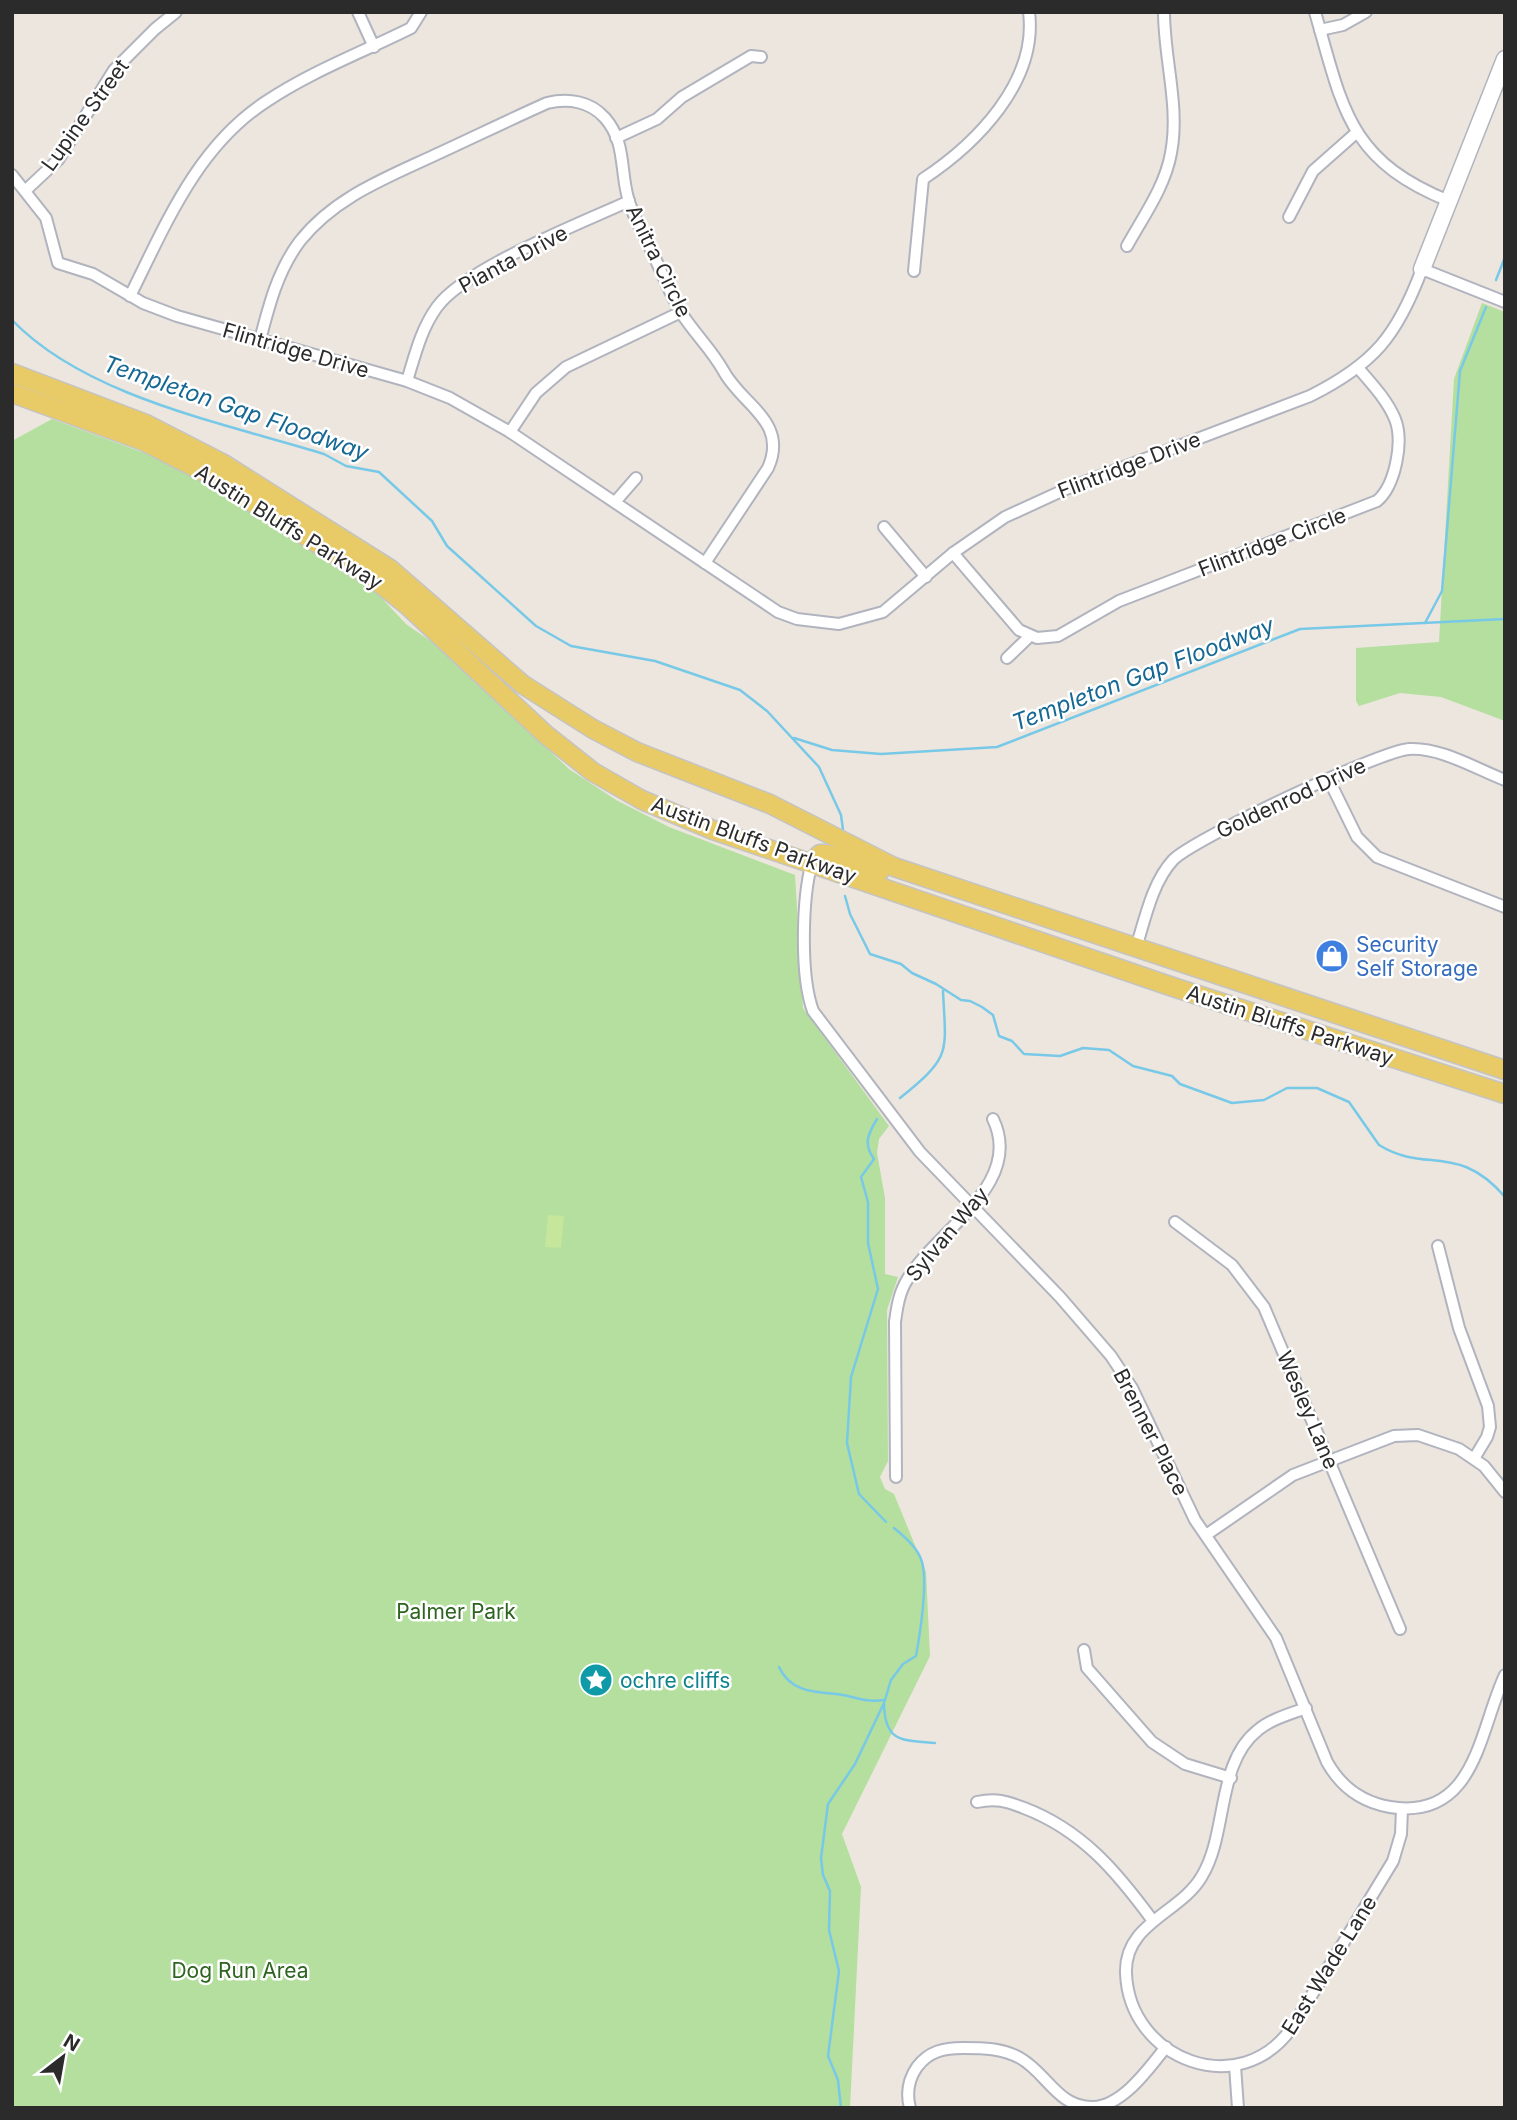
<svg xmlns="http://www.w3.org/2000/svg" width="1517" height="2120" viewBox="0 0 1517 2120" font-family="Inter,sans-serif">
<rect width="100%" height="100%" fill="#ece6de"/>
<!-- green -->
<g fill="#b4df9e">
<path d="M 1482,303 L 1505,312 L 1505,721 L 1441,697 L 1400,693 L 1359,706 L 1356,701 L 1356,648 L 1439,642 L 1454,379 Z"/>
<path d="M 52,419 L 150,455 L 188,473 L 374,590 L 406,624 L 439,647 L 569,769 L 616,800 L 669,827 L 795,875 L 803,1008 L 889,1126 L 879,1139 L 877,1153 L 885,1198 L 885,1274 L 898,1277 L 887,1310 L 888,1461 L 880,1477 L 885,1489 L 894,1494 L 926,1572 L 930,1656 L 842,1834 L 861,1887 L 850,2108 L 12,2108 L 12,441 Z"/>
</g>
<!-- pitch -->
<path fill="#c5e69b" d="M 548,1215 L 564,1216 L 561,1248 L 545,1247 Z"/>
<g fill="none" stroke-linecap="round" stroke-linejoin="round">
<!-- stream -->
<g stroke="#78c9e7" stroke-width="2.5">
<path d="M 1496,280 L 1505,257"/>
<path d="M 12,320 C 86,397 224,423 324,454 L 346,466 L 379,472 L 432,521 L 447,546 L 536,626 L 571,646 L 655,661 L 740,690 L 767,711 L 819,767 L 841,815 L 843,830"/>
<path d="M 1425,623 L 1442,591 L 1460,371 L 1486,307"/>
<path d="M 794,738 L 832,750 L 881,754 L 997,747 L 1300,629 L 1505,619"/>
<path d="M 845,896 L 850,914 L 870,954 L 901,964 L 912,973 L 936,984 L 961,1000 L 970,1001 L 982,1007 L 993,1015 L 999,1036 L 1012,1041 L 1024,1054 L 1060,1056 L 1083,1048 L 1109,1050 L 1133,1066 L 1172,1076 L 1180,1084 L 1232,1103 L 1264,1100 L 1287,1088 L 1317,1088 L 1349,1102 L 1379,1145 C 1426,1174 1458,1142 1505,1197"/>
<path d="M 900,1098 C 952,1056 946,1054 943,991"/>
<path d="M 877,1119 C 868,1134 863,1144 874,1159 L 861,1177 L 868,1202 L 868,1243 L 878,1289 L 851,1377 L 847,1443 L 859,1494 L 886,1522"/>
<path d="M 779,1667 C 790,1691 812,1692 836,1694 C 856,1696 861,1703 885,1700"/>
<path d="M 884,1704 C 885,1743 902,1740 935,1743"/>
<path d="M 841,2108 L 838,2080 L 828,2056 L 839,1971 L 829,1930 L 830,1891 L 823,1875 L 821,1858 L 828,1804 L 855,1764 L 884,1703 L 891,1680 L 903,1664 L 916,1656 C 920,1634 928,1583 922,1562 C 918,1548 905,1537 894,1528"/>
</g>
<defs>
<g id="street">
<path d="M 358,12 L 374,47"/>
<path d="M 1315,12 C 1343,109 1348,160 1449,201"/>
<path d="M 1320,30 L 1343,25 L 1366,12"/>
<path d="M 616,138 L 657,119 L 682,97 L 751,56 L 761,57"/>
<path d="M 12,175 L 46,218 L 58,263 L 93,274 L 143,303 L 177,316 L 407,381 L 450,398 L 510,432 L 778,612 L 797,619 L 839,624 L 883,612 L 953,553 L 1005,517 L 1066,489 L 1310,396 C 1374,364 1397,336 1422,269 L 1505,302"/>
<path d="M 26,190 L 58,160 L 114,70 L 155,29 L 176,12"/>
<path d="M 1289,217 L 1313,171 L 1356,133"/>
<path d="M 1127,246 C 1143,217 1165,187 1171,153 C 1180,107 1164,59 1164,12"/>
<path d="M 914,271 L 923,179 C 976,144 1038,82 1029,12"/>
<path d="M 130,296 C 166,224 197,146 267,101 C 312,71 363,52 411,28 L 421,12"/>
<path d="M 260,340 C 269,305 278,270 300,241 C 335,197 386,178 435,155 C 472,138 509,120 547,103 C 568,98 590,101 605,118 C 626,142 620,170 628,198 C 633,217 644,235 652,252 C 662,272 670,295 682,314 C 695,334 711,349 723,370 C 741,405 789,421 768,468 L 705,563"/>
<path d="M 407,381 C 415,355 421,329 437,307 C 465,268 582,223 629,201"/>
<path d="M 510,432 L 536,393 L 566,367 L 681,312"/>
<path d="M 615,502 L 636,478"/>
<path d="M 884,527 L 926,577"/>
<path d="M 953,553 L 1019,630 L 1037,638 L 1058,636 L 1119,601 L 1377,501 C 1395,486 1404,442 1395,419 C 1387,400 1372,384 1359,369"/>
<path d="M 1007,658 L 1029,637"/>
<path d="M 1329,780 L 1357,837 L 1377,857 L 1505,907"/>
<path d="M 812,862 C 802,898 800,976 813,1011 L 920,1152 L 1060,1297 L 1111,1356 L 1132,1388 L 1195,1520 L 1276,1638 L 1327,1762 C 1341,1787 1361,1802 1390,1807 C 1476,1821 1479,1730 1505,1675"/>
<path d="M 1136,948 C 1145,919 1152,883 1173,860 C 1193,839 1380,751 1409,749 C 1441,747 1476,769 1505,780"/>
<path d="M 1175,1222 L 1232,1265 L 1264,1307 L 1400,1629"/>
<path d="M 1438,1246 L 1459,1328 L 1488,1406 L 1490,1427 L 1487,1437 L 1475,1457"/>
<path d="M 896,1477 L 895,1322 C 897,1307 899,1293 907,1280 C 935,1231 1025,1185 993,1119"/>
<path d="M 1206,1535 L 1293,1475 L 1394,1436 L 1418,1435 L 1459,1449 L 1484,1466 L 1505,1492"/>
<path d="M 1084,1650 L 1087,1668 L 1152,1742 L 1185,1764 L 1231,1778"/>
<path d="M 1306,1708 C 1290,1714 1271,1719 1258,1730 C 1216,1763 1228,1833 1202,1876 C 1181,1913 1124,1923 1126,1973 C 1129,2060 1241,2103 1293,2026 L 1393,1861 L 1401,1834 L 1402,1809"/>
<path d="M 977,1802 C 996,1798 1006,1801 1024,1808 C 1082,1830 1117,1872 1153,1921"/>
<path d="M 1235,2066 L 1238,2108"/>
<path d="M 910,2108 C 906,2093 908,2080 917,2067 C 929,2051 944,2048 963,2048 C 983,2048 1002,2048 1020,2058 C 1047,2073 1058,2108 1093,2107 C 1123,2106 1149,2068 1166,2047"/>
</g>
<path id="secondary" d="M 1422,269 L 1505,59"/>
<g id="primary">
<path d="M 12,373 L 146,424 L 222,463 L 390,569 L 522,684 L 593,729 L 637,752 L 770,804 L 894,867 L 1505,1070"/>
<path d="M 12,393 L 143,441 L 206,473 L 378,582 L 407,605 L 545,734 L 593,772 L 642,800 L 713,830 L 1173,987 L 1505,1094"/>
<path d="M 812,862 L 820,854 L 827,854 L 880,871"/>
</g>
</defs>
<!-- street casing -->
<use href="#street" stroke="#b1b4be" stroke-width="14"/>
<!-- secondary casing -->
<use href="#secondary" stroke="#b1b4be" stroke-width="19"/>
<!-- primary casing -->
<use href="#primary" stroke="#c4c4c4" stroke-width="21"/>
<!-- street -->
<use href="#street" stroke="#fff" stroke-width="10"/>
<!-- secondary -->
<use href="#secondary" stroke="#fff" stroke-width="16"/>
<!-- primary -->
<use href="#primary" stroke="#e8cb67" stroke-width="18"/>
</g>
<!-- icons -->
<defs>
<symbol id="shop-disc" viewBox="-11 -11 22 22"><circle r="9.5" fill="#3f7fe0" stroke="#fff"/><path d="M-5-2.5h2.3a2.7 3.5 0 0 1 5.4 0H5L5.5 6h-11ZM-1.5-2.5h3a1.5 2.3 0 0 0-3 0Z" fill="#fff"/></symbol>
<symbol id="sight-disc" viewBox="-11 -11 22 22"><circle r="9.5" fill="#0f9aa8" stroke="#fff"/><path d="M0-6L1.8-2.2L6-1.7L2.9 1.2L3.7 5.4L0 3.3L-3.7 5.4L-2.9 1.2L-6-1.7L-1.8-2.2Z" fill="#fff"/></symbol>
</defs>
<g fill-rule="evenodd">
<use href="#shop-disc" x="1313" y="937" width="38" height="38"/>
<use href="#sight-disc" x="577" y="1661" width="38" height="38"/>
</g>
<g text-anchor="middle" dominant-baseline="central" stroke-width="5" stroke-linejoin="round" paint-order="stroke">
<!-- street labels -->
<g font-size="21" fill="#2b2b2b" stroke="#fff">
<text transform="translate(85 115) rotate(-54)">Lupine Street</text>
<text transform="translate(513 259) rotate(-28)">Pianta Drive</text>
<text transform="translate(659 261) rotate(64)">Anitra Circle</text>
<text transform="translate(296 350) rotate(16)">Flintridge Drive</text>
<text transform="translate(1129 465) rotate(-21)">Flintridge Drive</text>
<text transform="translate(289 527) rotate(32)">Austin Bluffs Parkway</text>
<text transform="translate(1272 542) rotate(-21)">Flintridge Circle</text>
<text transform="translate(1291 798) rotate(-25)">Goldenrod Drive</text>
<text transform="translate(754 840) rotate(20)">Austin Bluffs Parkway</text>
<text transform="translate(1290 1025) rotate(18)">Austin Bluffs Parkway</text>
<text transform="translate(947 1234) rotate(-50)">Sylvan Way</text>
<text transform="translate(1308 1410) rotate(67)">Wesley Lane</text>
<text transform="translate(1151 1432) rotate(63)">Brenner Place</text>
<text transform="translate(1329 1965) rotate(-58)">East Wade Lane</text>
</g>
<!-- shop labels -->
<g font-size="21" fill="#366cbe" stroke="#fff" text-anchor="start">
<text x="1356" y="944">Security<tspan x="1356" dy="24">Self Storage</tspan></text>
</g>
<!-- park labels -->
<g font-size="21" fill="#2d641f" stroke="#fff">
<text x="456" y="1611">Palmer Park</text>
<text x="240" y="1970">Dog Run Area</text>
</g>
<!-- culture labels -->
<g font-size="21" fill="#0d838f" stroke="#fff" text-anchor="start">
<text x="620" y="1680">ochre cliffs</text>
</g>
<!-- water labels -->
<g font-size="23" font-style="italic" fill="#166894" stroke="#fff">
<text transform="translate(236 408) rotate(19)">Templeton Gap Floodway</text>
<text transform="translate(1143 674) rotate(-21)">Templeton Gap Floodway</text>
</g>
</g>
<!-- border -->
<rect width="1517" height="2120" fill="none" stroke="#2b2b2b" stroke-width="28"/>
<!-- north arrow -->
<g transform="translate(63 2057) rotate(31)" stroke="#ffffff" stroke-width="5" paint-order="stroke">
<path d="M0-5L12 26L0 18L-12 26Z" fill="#2b2b2b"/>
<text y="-10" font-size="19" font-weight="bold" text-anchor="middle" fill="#2b2b2b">N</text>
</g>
</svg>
